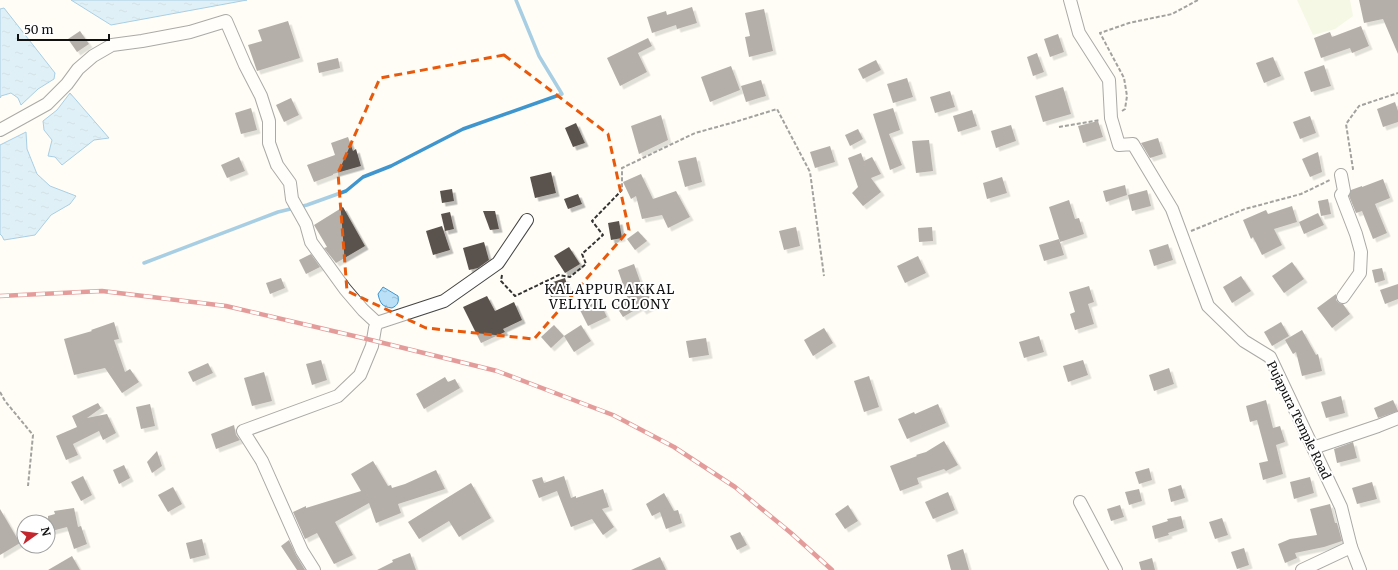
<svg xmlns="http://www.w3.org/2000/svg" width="1398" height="570" viewBox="0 0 1398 570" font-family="Merriweather,serif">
<defs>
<pattern id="water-ripples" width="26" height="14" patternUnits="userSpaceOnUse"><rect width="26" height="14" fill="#b9e0f7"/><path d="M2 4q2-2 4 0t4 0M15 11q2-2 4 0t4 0" fill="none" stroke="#9ebfd3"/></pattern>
<filter id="shadow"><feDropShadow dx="3.5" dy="3.5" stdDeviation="0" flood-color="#0004"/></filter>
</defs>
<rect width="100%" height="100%" fill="#fffdf5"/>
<!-- pitch -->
<path fill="#e6f2cf" d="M 1297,0 L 1350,0 L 1353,16 L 1335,29 L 1313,35 Z"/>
<!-- water -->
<g fill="url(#water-ripples)" stroke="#3f96cf">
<path d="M 71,0 L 247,0 L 111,25 Z"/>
<path d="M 4,8 L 55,73 L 54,79 L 38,89 L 21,105 L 18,98 L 11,93 L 1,96 L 0,98 L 0,9 Z"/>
<path d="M 70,93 L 109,138 L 94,140 L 62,165 L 55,157 L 48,156 L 52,140 L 44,130 L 43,121 L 57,110 Z"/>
<path d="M 26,132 L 27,149 L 37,174 L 50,186 L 76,196 L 70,204 L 51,215 L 35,235 L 4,240 L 2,236 L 0,234 L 0,145 Z"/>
<path d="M 383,287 L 398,296 C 399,302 398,305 392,308 C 382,307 380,303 378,294 Z"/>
</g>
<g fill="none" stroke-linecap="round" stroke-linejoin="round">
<!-- stream -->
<path stroke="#3f96cf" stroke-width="3.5" d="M 144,263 L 278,212 L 307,205 L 346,191 L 363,177 L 391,166 L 463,129 L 562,94 L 539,56 L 516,0"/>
</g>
<!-- building -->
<g fill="#5a524d" filter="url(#shadow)">
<path d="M 1359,0 L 1398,0 L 1398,54 L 1383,19 L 1364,23 Z"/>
<path d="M 692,7 L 697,23 L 677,29 L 676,25 L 652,33 L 647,17 L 666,11 L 667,15 Z"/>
<path d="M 764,9 L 773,51 L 749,57 L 745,37 L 750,36 L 745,13 Z"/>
<path d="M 288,21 L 300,58 L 257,71 L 248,45 L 262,41 L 258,30 Z"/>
<path d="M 1361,26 L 1369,46 L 1352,53 L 1350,48 L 1321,58 L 1314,38 L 1330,32 L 1332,37 Z"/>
<path d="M 80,31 L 89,44 L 77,52 L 68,39 Z"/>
<path d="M 1058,34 L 1064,52 L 1050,57 L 1044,39 Z"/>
<path d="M 648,38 L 652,46 L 638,53 L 647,72 L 620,86 L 607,58 Z"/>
<path d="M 1037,53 L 1044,72 L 1033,76 L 1027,57 Z"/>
<path d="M 1273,57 L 1281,76 L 1264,83 L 1256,63 Z"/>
<path d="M 338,58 L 340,68 L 319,73 L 317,63 Z"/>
<path d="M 876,60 L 881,70 L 863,79 L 858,69 Z"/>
<path d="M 1324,65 L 1331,86 L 1311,92 L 1304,72 Z"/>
<path d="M 731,66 L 740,90 L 710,102 L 701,77 Z"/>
<path d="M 907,78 L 913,97 L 893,103 L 887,84 Z"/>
<path d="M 761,80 L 766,96 L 746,102 L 741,86 Z"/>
<path d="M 1063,87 L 1071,114 L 1043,122 L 1035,96 Z"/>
<path d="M 950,91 L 955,107 L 935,113 L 930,97 Z"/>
<path d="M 291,98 L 299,115 L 284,122 L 276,105 Z"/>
<path d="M 1395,102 L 1398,111 L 1398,122 L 1383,127 L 1377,109 Z"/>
<path d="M 251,108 L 257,130 L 241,134 L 235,113 Z"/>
<path d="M 893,108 L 900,130 L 889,134 L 902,165 L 890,170 L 873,114 Z"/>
<path d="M 972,110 L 977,126 L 958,132 L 953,116 Z"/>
<path d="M 661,115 L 668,140 L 639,154 L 631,126 Z"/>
<path d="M 1310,116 L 1316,133 L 1300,139 L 1293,122 Z"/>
<path d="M 1098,121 L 1103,137 L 1083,143 L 1078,126 Z"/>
<path d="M 576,123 L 585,143 L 573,147 L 565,128 Z"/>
<path d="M 1011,125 L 1016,141 L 996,148 L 991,131 Z"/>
<path d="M 858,129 L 863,139 L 850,146 L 845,135 Z"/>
<path d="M 348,137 L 353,151 L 356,149 L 361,166 L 333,174 L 333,175 L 314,182 L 307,165 L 335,155 L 331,143 Z"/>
<path d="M 1158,138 L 1163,154 L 1150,158 L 1141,143 Z"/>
<path d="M 929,140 L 933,171 L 916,173 L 912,141 Z"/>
<path d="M 830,146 L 835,162 L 815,168 L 810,152 Z"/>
<path d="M 1318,152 L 1322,172 L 1310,177 L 1302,159 Z"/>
<path d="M 861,153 L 864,161 L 872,157 L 881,174 L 871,178 L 881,192 L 863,206 L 852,193 L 858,187 L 848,158 Z"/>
<path d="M 239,157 L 245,171 L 227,178 L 221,165 Z"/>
<path d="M 696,157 L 702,182 L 685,187 L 678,161 Z"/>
<path d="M 551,172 L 556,193 L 535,198 L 530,177 Z"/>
<path d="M 641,174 L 653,199 L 676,191 L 690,217 L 668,228 L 662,215 L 642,219 L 636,196 L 631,199 L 623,182 Z"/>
<path d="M 1002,177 L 1007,193 L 987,199 L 983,183 Z"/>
<path d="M 1383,179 L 1390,198 L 1375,204 L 1387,233 L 1373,239 L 1362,211 L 1356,213 L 1349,196 L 1351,190 L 1362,186 L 1362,187 Z"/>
<path d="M 1125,185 L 1127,195 L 1106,202 L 1103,191 Z"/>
<path d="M 452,189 L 454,201 L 442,203 L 440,191 Z"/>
<path d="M 1147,190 L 1151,206 L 1132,211 L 1128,195 Z"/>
<path d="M 578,194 L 582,204 L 568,209 L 564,199 Z"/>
<path d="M 1328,199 L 1331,214 L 1321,216 L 1318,201 Z"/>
<path d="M 1069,200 L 1075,219 L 1079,218 L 1084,234 L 1060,242 L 1049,207 Z"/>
<path d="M 1292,206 L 1297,222 L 1274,229 L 1282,245 L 1262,255 L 1253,237 L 1251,239 L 1243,220 L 1266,210 L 1268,214 Z"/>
<path d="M 343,207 L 365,246 L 336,263 L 324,248 L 327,247 L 314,225 Z"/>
<path d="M 483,211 L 495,211 L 499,229 L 490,230 Z"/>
<path d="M 450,212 L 454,229 L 445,231 L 441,214 Z"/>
<path d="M 1318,213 L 1324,225 L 1304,234 L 1299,222 Z"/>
<path d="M 619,221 L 622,238 L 611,240 L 608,223 Z"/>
<path d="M 442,226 L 450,250 L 433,255 L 426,231 Z"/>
<path d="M 796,227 L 800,246 L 784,250 L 779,231 Z"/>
<path d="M 932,227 L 933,241 L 919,242 L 918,228 Z"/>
<path d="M 638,231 L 647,241 L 635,250 L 627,239 Z"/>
<path d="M 1059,239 L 1064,255 L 1044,261 L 1039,245 Z"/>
<path d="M 484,242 L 489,260 L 478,268 L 469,270 L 463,248 Z"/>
<path d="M 1168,244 L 1173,260 L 1154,266 L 1149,250 Z"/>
<path d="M 569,247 L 580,264 L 565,273 L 554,256 Z"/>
<path d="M 311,254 L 320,267 L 306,274 L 299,260 Z"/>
<path d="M 918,256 L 926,273 L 905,283 L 897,266 Z"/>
<path d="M 1292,262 L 1304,279 L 1284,293 L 1272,276 Z"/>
<path d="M 634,264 L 641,284 L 654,305 L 643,311 L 640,307 L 623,317 L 616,306 L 628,299 L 618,270 Z"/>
<path d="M 1382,268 L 1385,280 L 1375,283 L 1372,270 Z"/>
<path d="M 1241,276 L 1251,291 L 1232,303 L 1223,287 Z"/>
<path d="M 281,278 L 285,288 L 270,294 L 266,283 Z"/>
<path d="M 565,278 L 569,291 L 551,297 L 547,284 Z"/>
<path d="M 1398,284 L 1398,299 L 1385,304 L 1380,290 Z"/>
<path d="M 1089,286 L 1094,302 L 1088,304 L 1094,324 L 1075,330 L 1070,314 L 1075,312 L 1069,292 Z"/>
<path d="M 1336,294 L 1336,300 L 1339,303 L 1343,304 L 1350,314 L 1332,328 L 1317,308 Z"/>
<path d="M 487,296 L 495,311 L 514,302 L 522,320 L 503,329 L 505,332 L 481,343 L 463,307 Z"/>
<path d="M 599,300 L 607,317 L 588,326 L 580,310 Z"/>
<path d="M 114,322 L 119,339 L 114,340 L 125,372 L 130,369 L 139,382 L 122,393 L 105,368 L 74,375 L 64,339 L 92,331 L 91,330 Z"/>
<path d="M 1281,322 L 1289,336 L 1272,346 L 1264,332 Z"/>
<path d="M 554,325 L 564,336 L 551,348 L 541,337 Z"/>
<path d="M 581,325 L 591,341 L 574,352 L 564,336 Z"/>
<path d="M 824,328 L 833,343 L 813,356 L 804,340 Z"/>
<path d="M 1302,330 L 1316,355 L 1318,354 L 1322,371 L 1302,376 L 1296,352 L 1293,354 L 1285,340 Z"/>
<path d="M 1039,336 L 1044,352 L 1024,358 L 1019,342 Z"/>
<path d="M 706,338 L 709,355 L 689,358 L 686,341 Z"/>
<path d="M 321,360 L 327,380 L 312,385 L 306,364 Z"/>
<path d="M 1083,360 L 1088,375 L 1068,382 L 1063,366 Z"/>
<path d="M 208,363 L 213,373 L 193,382 L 188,372 Z"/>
<path d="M 1169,368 L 1174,384 L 1154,391 L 1149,375 Z"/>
<path d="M 264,372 L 272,401 L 252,406 L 244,378 Z"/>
<path d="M 869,376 L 879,407 L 864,412 L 854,381 Z"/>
<path d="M 445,377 L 448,382 L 455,379 L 460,388 L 424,409 L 416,394 Z"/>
<path d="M 1341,396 L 1345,413 L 1326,418 L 1321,402 Z"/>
<path d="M 1266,400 L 1273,428 L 1280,426 L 1285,442 L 1276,445 L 1283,474 L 1263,480 L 1259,463 L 1268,461 L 1257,420 L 1250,422 L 1246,406 Z"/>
<path d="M 1393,400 L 1398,411 L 1378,418 L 1374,408 Z"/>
<path d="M 98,403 L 101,408 L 87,418 L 107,414 L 116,433 L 103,440 L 99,431 L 73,444 L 78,455 L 66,460 L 56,436 L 77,427 L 72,416 Z"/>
<path d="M 150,404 L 155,426 L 141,429 L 136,407 Z"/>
<path d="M 938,404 L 946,423 L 907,439 L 898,419 L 914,412 L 915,414 Z"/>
<path d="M 234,425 L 236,435 L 240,440 L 216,449 L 211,434 Z"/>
<path d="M 944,441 L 958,465 L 946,471 L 944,469 L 917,478 L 919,484 L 900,491 L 890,466 L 917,456 L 916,455 L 926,452 Z"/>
<path d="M 1353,442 L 1357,458 L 1337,463 L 1334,449 Z"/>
<path d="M 157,451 L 162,466 L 152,473 L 147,462 Z"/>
<path d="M 373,461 L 388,486 L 391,485 L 392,488 L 405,484 L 436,470 L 445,489 L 398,504 L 401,513 L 376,523 L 369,503 L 335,522 L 353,555 L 334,564 L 317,533 L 305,539 L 293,512 L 306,506 L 306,508 L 361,491 L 351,474 Z"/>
<path d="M 124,465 L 130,478 L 119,484 L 113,470 Z"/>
<path d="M 1149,468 L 1152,480 L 1139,484 L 1135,472 Z"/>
<path d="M 83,476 L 92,495 L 81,501 L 71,482 Z"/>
<path d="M 564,476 L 571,498 L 576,496 L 576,498 L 603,489 L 609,507 L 602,509 L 614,527 L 603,535 L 592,519 L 571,527 L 557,491 L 539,498 L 532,480 L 542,477 L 544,483 Z"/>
<path d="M 1310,477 L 1314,493 L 1294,499 L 1290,482 Z"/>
<path d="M 1372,482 L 1377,499 L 1357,504 L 1352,488 Z"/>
<path d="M 471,483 L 491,518 L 459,537 L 449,521 L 419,539 L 408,522 Z"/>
<path d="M 1181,485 L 1185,498 L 1171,502 L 1168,489 Z"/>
<path d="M 173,487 L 182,504 L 168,512 L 158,495 Z"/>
<path d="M 1139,489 L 1142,501 L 1129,505 L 1125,492 Z"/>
<path d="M 948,492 L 955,510 L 933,519 L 925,502 Z"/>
<path d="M 664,493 L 674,511 L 678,510 L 682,523 L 666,529 L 660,512 L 652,516 L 646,504 Z"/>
<path d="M 1330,504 L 1335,523 L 1337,523 L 1342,541 L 1324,547 L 1295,553 L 1297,558 L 1285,563 L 1278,544 L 1290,539 L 1317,535 L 1310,509 Z"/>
<path d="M 848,505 L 858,521 L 845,529 L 835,514 Z"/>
<path d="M 1120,505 L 1124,517 L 1111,521 L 1107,509 Z"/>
<path d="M 74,508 L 78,527 L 81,526 L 87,544 L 74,549 L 67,527 L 48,532 L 48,516 L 55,514 L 54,511 Z"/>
<path d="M 0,509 L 20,543 L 0,555 Z"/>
<path d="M 1181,516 L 1184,528 L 1168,533 L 1169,535 L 1155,539 L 1152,526 L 1168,521 L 1167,519 Z"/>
<path d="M 1222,518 L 1228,535 L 1215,539 L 1209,522 Z"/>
<path d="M 740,532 L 747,545 L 737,550 L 730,536 Z"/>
<path d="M 202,539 L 206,555 L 190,559 L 186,543 Z"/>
<path d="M 289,540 L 296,555 L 305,570 L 297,570 L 281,546 Z"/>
<path d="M 1244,548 L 1249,565 L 1237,569 L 1231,552 Z"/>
<path d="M 963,549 L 969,570 L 951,570 L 947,555 Z"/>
<path d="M 410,553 L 416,570 L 377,570 L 393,562 L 392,560 Z"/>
<path d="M 72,556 L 80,570 L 48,570 Z"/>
<path d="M 660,557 L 666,570 L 631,570 Z"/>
<path d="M 1152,558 L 1155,570 L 1141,570 L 1139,562 Z"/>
</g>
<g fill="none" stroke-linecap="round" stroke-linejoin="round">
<defs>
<g id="street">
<path d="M 1070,0 L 1079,33 L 1109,80 L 1111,118 L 1119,145 L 1133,144 L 1172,209 L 1208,306 L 1244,341 L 1270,357 L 1341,507 L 1351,547 L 1360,570"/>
<path d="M 0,130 L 47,104 L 67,84 L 78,69 L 93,56 L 112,45 L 142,41 L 190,32 L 226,21 L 245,65 L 261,96 L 269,121 L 269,143 L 277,165 L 290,183 L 292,199 L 306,224 L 311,242 L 345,289 L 363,310 L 377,323"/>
<path d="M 1341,175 L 1344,191 L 1341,195 L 1356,234 L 1361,252 L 1360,273 L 1343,297"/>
<path d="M 1313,448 L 1378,426 L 1398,418"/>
<path d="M 1080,502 L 1116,570"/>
<path d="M 314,570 L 302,551 L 262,461 L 243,431 L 338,396 L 360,375 L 372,346 L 375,328 L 377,323 L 444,301 L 498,263 L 527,220"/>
<path d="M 1302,570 L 1351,547"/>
</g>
</defs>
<!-- street casing -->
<use href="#street" stroke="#444" stroke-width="14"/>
<!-- path -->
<g stroke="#333" stroke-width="2" stroke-dasharray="4 2" stroke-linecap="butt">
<path d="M 1122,111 L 1125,109 L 1127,96 L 1124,78 L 1100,33 L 1129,23 L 1172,14 L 1198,0"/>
<path d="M 1059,127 L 1100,120"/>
<path d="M 1352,169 L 1353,169 L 1346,124 L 1359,106 L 1398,93"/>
<path d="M 1191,231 L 1245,209 L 1301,194 L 1330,180"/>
<path d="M 502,275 L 501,281 L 515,296 L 559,275 L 570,277 L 586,264 L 582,254 L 603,235 L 592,221 L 622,190 L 622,168 L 695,133 L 735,122 L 777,109 L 810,172 L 824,276"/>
<path d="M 0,392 L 5,401 L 33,435 L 28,486"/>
</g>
<!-- street -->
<use href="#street" stroke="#fff" stroke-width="12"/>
<defs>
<path id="rail" d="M 0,296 L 102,291 L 226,306 L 367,339 L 497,371 L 613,415 L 674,447 L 735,487 L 791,533 L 832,570"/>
</defs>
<!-- rail casing -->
<use href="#rail" stroke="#c4262e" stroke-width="4.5"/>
<!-- rail -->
<use href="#rail" stroke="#fff" stroke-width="3" stroke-dasharray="9" stroke-linecap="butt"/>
</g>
<!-- marked area -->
<path d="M0 0H1398V570H0ZM 504,55 L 608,134 L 629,230 L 534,339 L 426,328 L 347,291 L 338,173 L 380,78 Z" fill="#fffdf5" fill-opacity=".55" fill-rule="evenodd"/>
<path fill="none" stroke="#e8590c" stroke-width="3" stroke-dasharray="8 5" stroke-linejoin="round" d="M 504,55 L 608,134 L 629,230 L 534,339 L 426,328 L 347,291 L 338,173 L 380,78 Z"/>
<g text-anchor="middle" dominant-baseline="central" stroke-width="4" stroke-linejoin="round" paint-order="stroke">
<!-- street labels -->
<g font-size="12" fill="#111" stroke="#fff">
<text transform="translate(1299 420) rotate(64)">Pujapura Temple Road</text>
</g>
<!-- neighbourhood labels -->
<g font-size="13" letter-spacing="1" fill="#111" stroke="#fff">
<text x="610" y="289">KALAPPURAKKAL<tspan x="610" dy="15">VELIYIL COLONY</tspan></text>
</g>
</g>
<!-- north arrow -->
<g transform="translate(36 534) rotate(76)"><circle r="19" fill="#ffffff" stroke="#a0a0a0"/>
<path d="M0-3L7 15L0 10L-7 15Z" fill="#c4262e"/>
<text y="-6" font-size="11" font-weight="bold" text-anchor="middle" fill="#111111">N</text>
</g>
<!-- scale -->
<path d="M18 34v6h91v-6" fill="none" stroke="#111111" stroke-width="2"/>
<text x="24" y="34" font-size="12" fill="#111111" stroke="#ffffff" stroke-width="3" paint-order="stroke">50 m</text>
</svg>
